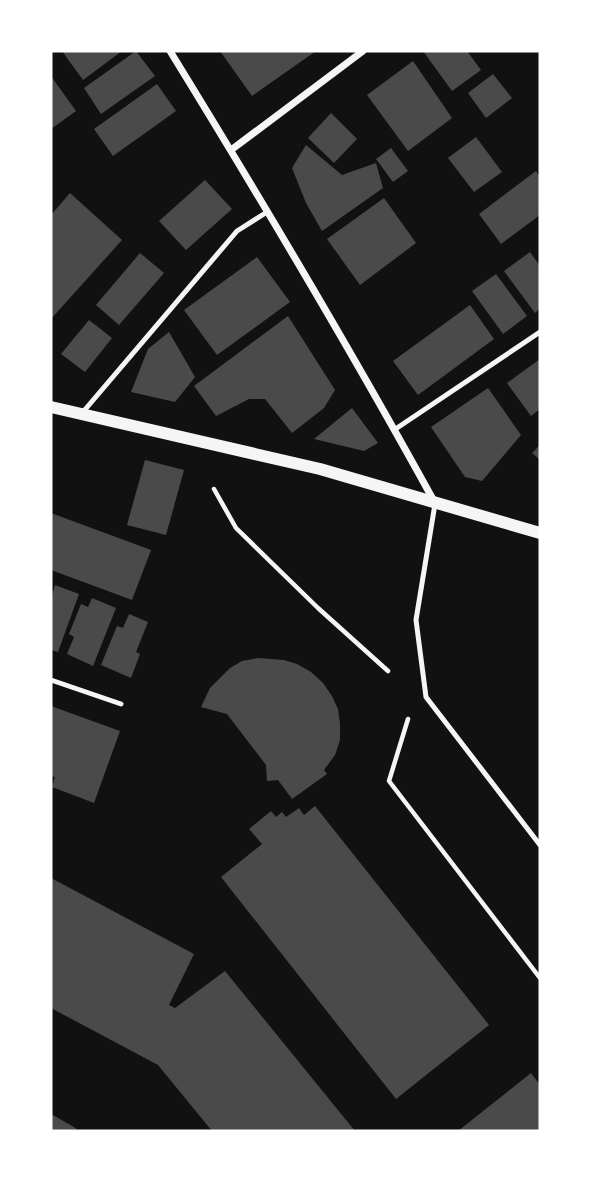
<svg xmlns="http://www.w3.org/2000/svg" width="591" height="1182" viewBox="0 0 591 1182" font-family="Literata,serif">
<rect width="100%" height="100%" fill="#111"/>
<!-- building -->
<g fill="#4a4a4a">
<path d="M 62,51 L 122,51 L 83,80 Z"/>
<path d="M 136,51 L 155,76 L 101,114 L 84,88 Z"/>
<path d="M 220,51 L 316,51 L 252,96 Z"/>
<path d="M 423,51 L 467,51 L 481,70 L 452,91 Z"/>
<path d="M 413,61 L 452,118 L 408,151 L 367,95 Z"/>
<path d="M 493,74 L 512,98 L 486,118 L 468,93 Z"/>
<path d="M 51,76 L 76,111 L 51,129 Z"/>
<path d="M 157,84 L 176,111 L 113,156 L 94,129 Z"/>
<path d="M 331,113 L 357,139 L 334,163 L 308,138 Z"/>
<path d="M 476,137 L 502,172 L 474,192 L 448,158 Z"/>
<path d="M 306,145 L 342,175 L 376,163 L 383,188 L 322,231 L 306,203 L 292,168 Z"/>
<path d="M 391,148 L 408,171 L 393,182 L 376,159 Z"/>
<path d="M 536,171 L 540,177 L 540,215 L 501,244 L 479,214 Z"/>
<path d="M 205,180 L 232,209 L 186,250 L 159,221 Z"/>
<path d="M 70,193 L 122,240 L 51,319 L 51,215 Z"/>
<path d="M 384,198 L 416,243 L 360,285 L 327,239 Z"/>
<path d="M 530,252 L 540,266 L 540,308 L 535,313 L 504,271 Z"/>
<path d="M 140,253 L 164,273 L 119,325 L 96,305 Z"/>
<path d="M 257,257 L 290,302 L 217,355 L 184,310 Z"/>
<path d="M 496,274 L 527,316 L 503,334 L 472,291 Z"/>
<path d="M 470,305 L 494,339 L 418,395 L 393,361 Z"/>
<path d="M 288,316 L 335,390 L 324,408 L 292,433 L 265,399 L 249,399 L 216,416 L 194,386 Z"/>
<path d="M 89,320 L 112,338 L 85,372 L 61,354 Z"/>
<path d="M 169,332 L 195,377 L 175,402 L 131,392 L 148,349 Z"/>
<path d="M 540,359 L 540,409 L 531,416 L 507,383 Z"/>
<path d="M 488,388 L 521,435 L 482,481 L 465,477 L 431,427 Z"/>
<path d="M 352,408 L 378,443 L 364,451 L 314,439 Z"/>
<path d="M 540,445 L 540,460 L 532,453 Z"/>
<path d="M 145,460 L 184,470 L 166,535 L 127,525 Z"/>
<path d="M 51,513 L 151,550 L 132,600 L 51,570 Z"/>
<path d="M 55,585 L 79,594 L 58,652 L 51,650 L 51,599 Z"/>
<path d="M 92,598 L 116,608 L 93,666 L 67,654 L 74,637 L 69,634 L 81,604 L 88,607 Z"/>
<path d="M 129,614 L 148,622 L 136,652 L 140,654 L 131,678 L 101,665 L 117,626 L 123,628 Z"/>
<path d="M 258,658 L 284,660 L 297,664 L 311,672 L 323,683 L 332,696 L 338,709 L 340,724 L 340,740 L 335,755 L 324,770 L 327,774 L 292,799 L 278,780 L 267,781 L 266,765 L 227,714 L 201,707 L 210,688 L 230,668 L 242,661 Z"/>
<path d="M 51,706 L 120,731 L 94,803 L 52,787 L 55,777 L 51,776 Z"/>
<path d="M 315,806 L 489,1025 L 396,1099 L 221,877 L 262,844 L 249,829 L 271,811 L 276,817 L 282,812 L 286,817 L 299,808 L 304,815 Z"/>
<path d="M 51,878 L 194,954 L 169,1005 L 175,1008 L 225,971 L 355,1131 L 212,1131 L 158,1065 L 51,1008 Z"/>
<path d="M 531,1073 L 540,1085 L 540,1131 L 458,1131 Z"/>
<path d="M 51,1114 L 74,1127 L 78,1131 L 51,1131 Z"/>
</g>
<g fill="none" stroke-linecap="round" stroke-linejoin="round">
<!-- path -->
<g stroke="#f5f5f5" stroke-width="4.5">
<path d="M 214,489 L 236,528 L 318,608 L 388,671"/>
<path d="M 408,719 L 389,781 L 540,978"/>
</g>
<!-- service -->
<g stroke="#f5f5f5" stroke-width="5">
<path d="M 83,412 L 237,231 L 267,212"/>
<path d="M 394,430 L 540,332"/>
<path d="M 435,504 L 416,620 L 426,697 L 540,845"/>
<path d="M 51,680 L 121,704"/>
</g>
<!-- minor -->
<g stroke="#f5f5f5" stroke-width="7">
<path d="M 170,51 C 261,199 351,350 435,503"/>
<path d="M 231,150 L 363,51"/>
</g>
<!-- tertiary -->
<path stroke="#f5f5f5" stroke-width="12" d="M 51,407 L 320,469 L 540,533"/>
</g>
<!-- border -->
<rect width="591" height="1182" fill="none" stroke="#ffffff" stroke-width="105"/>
</svg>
